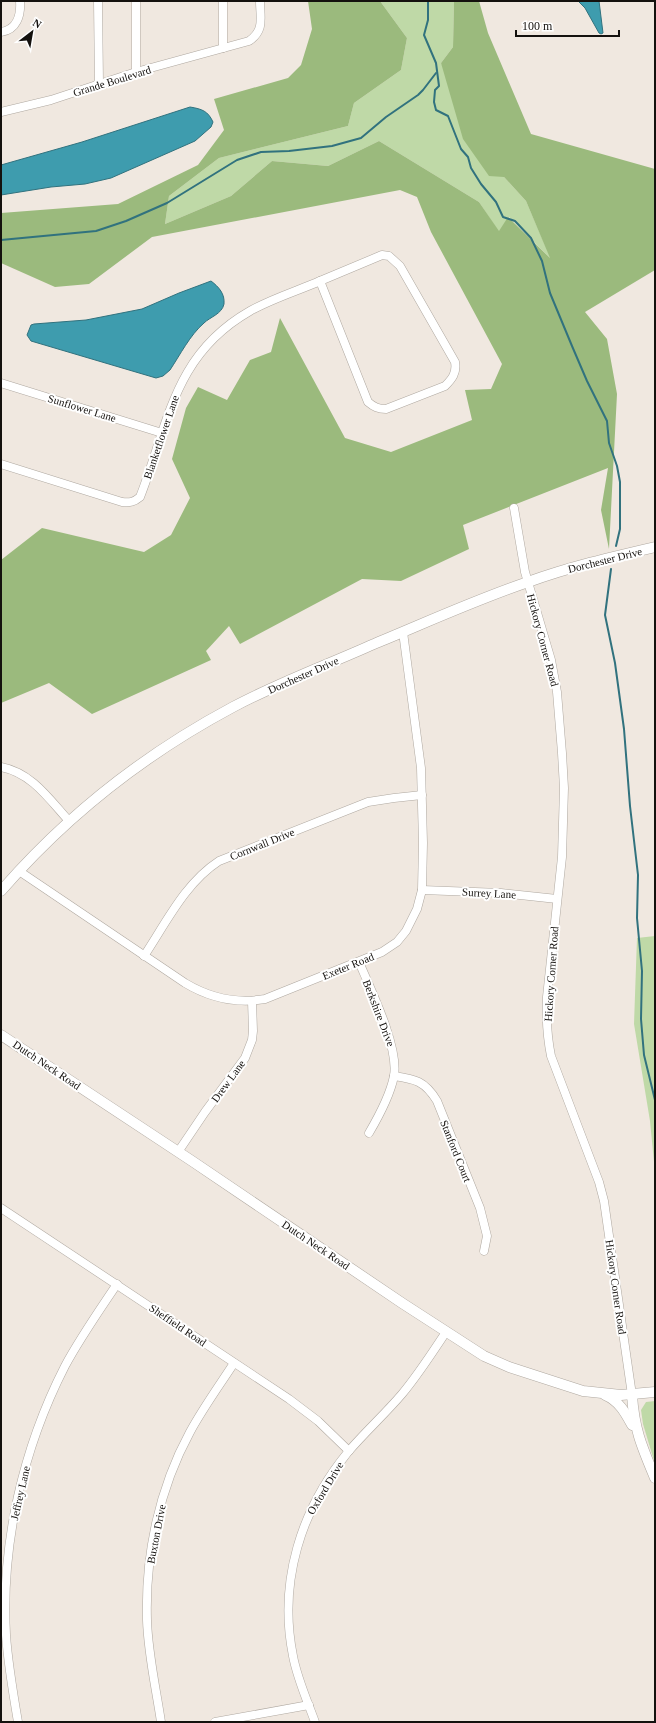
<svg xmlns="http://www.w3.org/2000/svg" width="656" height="1723" viewBox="0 0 656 1723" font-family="'Times New Roman',serif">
<rect width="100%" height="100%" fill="#f0e8e0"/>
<!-- green -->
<g fill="#bfd9a7">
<path d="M 380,1 L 454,1 L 453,47 L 441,63 L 504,177 L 526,201 L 551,259 L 509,217 L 499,232 L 479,202 L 379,141 L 328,166 L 272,161 L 231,196 L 165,224 L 169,196 L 219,158 L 348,126 L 354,103 L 401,70 L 407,38 Z"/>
<path d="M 655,936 L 655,1172 L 650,1121 L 634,1024 L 637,938 Z"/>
<path d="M 655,1401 L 655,1464 L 643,1424 L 641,1410 L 646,1402 Z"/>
</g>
<!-- forest -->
<path fill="#9bba7d" d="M 308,1 L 380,1 L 407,38 L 401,70 L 354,103 L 348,126 L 219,158 L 169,196 L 165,224 L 231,196 L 272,161 L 328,166 L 379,141 L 479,202 L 499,231 L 508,217 L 550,258 L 526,201 L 504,177 L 489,176 L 463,139 L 441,63 L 453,47 L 454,1 L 479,1 L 488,33 L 531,134 L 655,169 L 655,270 L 585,312 L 607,339 L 617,394 L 609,549 L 601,510 L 608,468 L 463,525 L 469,549 L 401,581 L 362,579 L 240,644 L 229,626 L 206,651 L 211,660 L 92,714 L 49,683 L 1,703 L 1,560 L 42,528 L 144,552 L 171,535 L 190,498 L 172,459 L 186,408 L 198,387 L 227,400 L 250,360 L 271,352 L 280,318 L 345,438 L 391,452 L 472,420 L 465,390 L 491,389 L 502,364 L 431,232 L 417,197 L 400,190 L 152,237 L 89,284 L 55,287 L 1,263 L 1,213 L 118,204 L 198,165 L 224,130 L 214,99 L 288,78 L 301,65 L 312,29 Z"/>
<!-- water -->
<g fill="#3e9cae" stroke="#31727e">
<path d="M 578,1 L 599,1 L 603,33 L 601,34 L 599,33 L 585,8 Z"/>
<path d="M 190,107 C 202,109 208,111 213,122 L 211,127 L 195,141 L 111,178 L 85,184 L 51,187 L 1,195 L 1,165 L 82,142 Z"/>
<path d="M 211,281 C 219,287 225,294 224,304 C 222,314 210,317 204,323 C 190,335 180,355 170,370 L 163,376 L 156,378 L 31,341 L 27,335 L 31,325 L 34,324 L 86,320 L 142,309 L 179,293 Z"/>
</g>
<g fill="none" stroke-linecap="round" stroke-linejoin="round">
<!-- stream -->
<g stroke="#31727e" stroke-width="2">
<path d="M 428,1 L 428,20 L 424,35 L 436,63 L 439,86 L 435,90 L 434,102 L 436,110 L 448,116 L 461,149 L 468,157 L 471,168 L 481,184 L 496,202 L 503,217 L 515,221 L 531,238 L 542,261 L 550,293 L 572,346 L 587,381 L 607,421 L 609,443 L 617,466 L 620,482 L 620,529 L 616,546"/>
<path d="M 1,240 L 96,231 L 126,221 L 167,203 L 237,160 L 261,152 L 289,151 L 332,146 L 361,138 L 386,117 L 418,95 L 423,90 L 436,73"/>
<path d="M 611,569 L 605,615 L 615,663 L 624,729 L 630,806 L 638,875 L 637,918 L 642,971 L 641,1019 L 644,1055 L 655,1100"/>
</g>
<defs>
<g id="minor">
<path d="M 98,1 L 99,84"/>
<path d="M 136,1 L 136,72"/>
<path d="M 223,1 L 223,48"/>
<path d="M 1,32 C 17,30 21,15 20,1"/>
<path d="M 1,112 L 51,100 L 136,72 L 249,41 C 265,30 260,18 260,1"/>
<path d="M 382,255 L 389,256 L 400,266 L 455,362 C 457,373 452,379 445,386 L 386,409 C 378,409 374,407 368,402 L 320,281 Z"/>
<path d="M 1,383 L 162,433"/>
<path d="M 1,464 L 122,502 C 130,503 134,502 140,497 C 169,423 173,355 250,311 C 271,299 297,291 320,281"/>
<path d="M 514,508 L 525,572 L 551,660 L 557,692 L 562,753 L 564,788 L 562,857 L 547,997 C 546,1018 547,1036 551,1056 L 599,1182 L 604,1201 L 632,1395"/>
<path d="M 1,767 C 32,773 49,799 69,821"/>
<path d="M 19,871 L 185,983 C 210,998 236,1004 265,999 L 382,952 L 397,942 L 406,931 L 417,909 L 422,890 L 423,843 L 421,768 L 403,632"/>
<path d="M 422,890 L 501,893 L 557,899"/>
<path d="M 144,956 C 166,923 185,883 219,861 L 368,802 L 394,798 L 422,795"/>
<path d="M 359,962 C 371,990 399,1047 394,1076 C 390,1096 379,1116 369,1133"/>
<path d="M 394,1076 C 415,1079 425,1081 437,1101 L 480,1208 L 487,1236 L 484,1251"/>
<path d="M 178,1152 L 205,1112 L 245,1058 L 252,1040 L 253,1031 L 252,1001"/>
<path d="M 1,1208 L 289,1399 L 318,1421 L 349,1451"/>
<path d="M 18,1722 C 13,1693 8,1664 6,1635 C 1,1543 23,1448 65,1366 C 80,1338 99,1311 117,1284"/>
<path d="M 161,1722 C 156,1688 148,1654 147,1620 C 145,1555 159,1489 190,1432 C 203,1408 219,1386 234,1363"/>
<path d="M 215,1722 L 309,1705"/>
<path d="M 315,1722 C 307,1700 297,1678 293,1656 C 278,1582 301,1509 348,1452 C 365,1432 385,1414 402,1394 C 418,1375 432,1353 446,1332"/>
</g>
<g id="tertiary">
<path d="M 1,891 C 66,816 145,754 233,707 C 278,683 327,665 374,644 C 425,623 475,600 528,582 C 569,567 612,557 655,547"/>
<path d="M 1,1035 L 192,1161 L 402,1303 L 484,1356 L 509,1367 L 583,1391 L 621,1395 L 655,1392"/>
<path d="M 605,1395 C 619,1401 625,1412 632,1425"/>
<path d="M 632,1395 C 634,1429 642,1447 655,1478"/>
</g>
</defs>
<!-- minor casing -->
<use href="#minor" stroke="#afa8a0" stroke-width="9"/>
<!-- tertiary casing -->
<use href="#tertiary" stroke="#afa8a0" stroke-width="11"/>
<!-- minor -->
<use href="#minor" stroke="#fff" stroke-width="8"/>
<!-- tertiary -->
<use href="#tertiary" stroke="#fff" stroke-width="10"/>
</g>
<g text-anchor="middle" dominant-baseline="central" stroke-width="4" stroke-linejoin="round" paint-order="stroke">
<!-- street labels -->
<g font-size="11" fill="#14110e" stroke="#fff">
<text transform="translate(112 81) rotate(-17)">Grande Boulevard</text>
<text transform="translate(82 408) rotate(17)">Sunflower Lane</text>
<text transform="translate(161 437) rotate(-71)">Blanketflower Lane</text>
<text transform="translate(605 560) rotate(-14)">Dorchester Drive</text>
<text transform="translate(543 640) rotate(75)">Hickory Corner Road</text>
<text transform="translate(303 675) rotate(-24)">Dorchester Drive</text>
<text transform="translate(262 844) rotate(-22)">Cornwall Drive</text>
<text transform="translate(489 893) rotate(3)">Surrey Lane</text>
<text transform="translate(348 966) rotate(-22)">Exeter Road</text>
<text transform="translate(551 974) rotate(-86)">Hickory Corner Road</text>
<text transform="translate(379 1013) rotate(69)">Berkshire Drive</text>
<text transform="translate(47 1065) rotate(34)">Dutch Neck Road</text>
<text transform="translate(228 1081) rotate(-54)">Drew Lane</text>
<text transform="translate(456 1151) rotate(68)">Stanford Court</text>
<text transform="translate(316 1245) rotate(34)">Dutch Neck Road</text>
<text transform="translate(616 1287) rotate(82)">Hickory Corner Road</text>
<text transform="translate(178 1325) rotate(34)">Sheffield Road</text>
<text transform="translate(325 1488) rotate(-59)">Oxford Drive</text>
<text transform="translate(20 1493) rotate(-77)">Jeffrey Lane</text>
<text transform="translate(156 1534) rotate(-79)">Buxton Drive</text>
</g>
</g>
<!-- border -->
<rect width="656" height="1723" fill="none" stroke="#14110e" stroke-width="4"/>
<!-- north arrow -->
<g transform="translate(32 32) rotate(31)" stroke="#ffffff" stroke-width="3" paint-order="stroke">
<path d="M0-3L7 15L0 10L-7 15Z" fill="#14110e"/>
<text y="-6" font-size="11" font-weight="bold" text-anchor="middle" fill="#14110e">N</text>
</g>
<!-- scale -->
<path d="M516 30v6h103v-6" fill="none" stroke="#14110e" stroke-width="2"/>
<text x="522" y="30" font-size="12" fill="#14110e" stroke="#ffffff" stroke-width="3" paint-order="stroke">100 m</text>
</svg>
